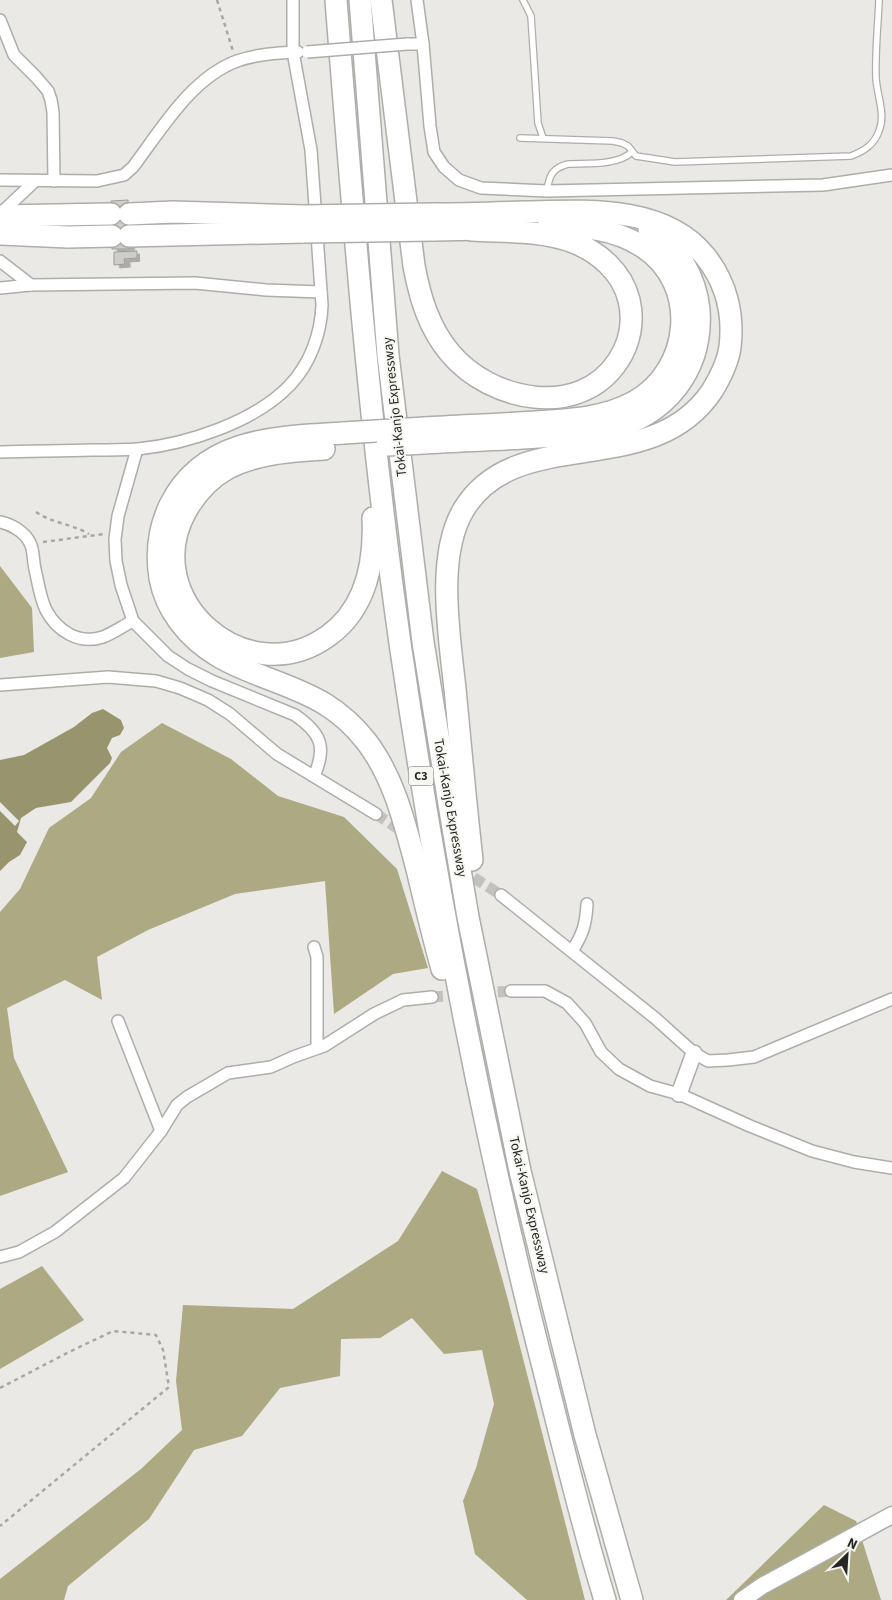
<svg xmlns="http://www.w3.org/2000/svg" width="892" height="1600" viewBox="0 0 892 1600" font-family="'Source Sans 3',sans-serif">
<defs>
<filter id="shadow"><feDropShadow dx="5.5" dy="3" stdDeviation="0" flood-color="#0004"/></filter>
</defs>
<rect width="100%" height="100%" fill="#eae9e5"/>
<!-- forest -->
<g fill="#ada982">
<path d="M 0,566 L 32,608 L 34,652 L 0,658 Z"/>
<path d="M 162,723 L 231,759 L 278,796 L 344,817 L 397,869 L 428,968 L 393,974 L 334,1014 L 325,881 L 235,894 L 148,930 L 97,957 L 102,1000 L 65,980 L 7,1008 L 14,1058 L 68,1172 L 0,1196 L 0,912 L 20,889 L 49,828 L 91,798 L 121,752 Z"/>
<path d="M 442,1171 L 477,1189 L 507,1296 L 585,1600 L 527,1600 L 475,1554 L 463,1501 L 476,1468 L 494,1404 L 482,1350 L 444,1354 L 412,1318 L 380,1338 L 341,1339 L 340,1376 L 280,1388 L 242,1436 L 194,1450 L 149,1519 L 68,1586 L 64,1600 L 0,1600 L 0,1579 L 141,1469 L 182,1430 L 176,1381 L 183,1305 L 293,1309 L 398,1241 Z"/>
<path d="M 42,1266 L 84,1320 L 0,1369 L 0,1289 Z"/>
<path d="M 824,1505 L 856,1521 L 881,1600 L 726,1600 Z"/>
</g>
<!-- water -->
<path fill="#98956e" d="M 103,709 L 121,720 L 124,728 L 120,735 L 112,738 L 107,748 L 112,758 L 110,763 L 71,802 L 36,808 L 21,818 L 17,832 L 27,842 L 20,855 L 9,862 L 0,871 L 0,760 L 24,755 L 74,727 L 92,713 Z"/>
<!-- pier -->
<path fill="#eae9e5" d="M 0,802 L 19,821 L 15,826 L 0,811 Z"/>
<!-- building -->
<g fill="#cecec9" stroke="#9b9b97" filter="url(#shadow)">
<path d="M 128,200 L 129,249 L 112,249 L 111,201 Z"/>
<path d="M 137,251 L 137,258 L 124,259 L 125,264 L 114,265 L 114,252 Z"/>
</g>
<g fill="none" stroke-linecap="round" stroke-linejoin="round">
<!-- minor-tunnel -->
<g stroke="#c3c2bf" stroke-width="11" stroke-dasharray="11 5.5" stroke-linecap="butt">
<path d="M 376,814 L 406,834"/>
<path d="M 432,851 L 501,895"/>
<path d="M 432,997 L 511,991"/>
</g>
<defs>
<g id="service">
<path d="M 523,0 L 531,16 L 538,123 L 543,138"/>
<path d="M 520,138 L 613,141 L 622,143 L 628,146 L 636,156 L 675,162 L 851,156 C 864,151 874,145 879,131 C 886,114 877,96 876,78 C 875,52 878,26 879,0"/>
<path d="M 547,191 C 549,176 552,168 568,164 C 587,163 617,166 632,152"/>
</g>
<g id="minor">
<path d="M 417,0 L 423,44"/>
<path d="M 0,20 L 14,55 L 36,77 L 48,91 L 51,100 L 53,112 L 54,181"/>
<path d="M 407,44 L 423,44 L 430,126 L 434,152 L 444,167 L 459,180 L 481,188 L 547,191 L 823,185 L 892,175"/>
<path d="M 0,180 L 97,181 L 124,175 L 133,167 C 161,130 191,78 237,61 C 257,54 278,53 298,52"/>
<path d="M 0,214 L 35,181"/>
<path d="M 0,261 L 31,285"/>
<path d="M 0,288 L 31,285 L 195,283 L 266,290 L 321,292"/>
<path d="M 137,449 L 118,516 L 115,539 L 116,561 L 121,585 L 133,621 L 168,656 L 188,669 L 212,681 L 295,715 C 321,733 327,747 314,776"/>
<path d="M 0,452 C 31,451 61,451 92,450 C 107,450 122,450 138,449 C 187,444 255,422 290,385 C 310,364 321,334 322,305 L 311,150 L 293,52 L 293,0"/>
<path d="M 0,522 C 11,524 25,532 30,543 C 34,550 33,562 35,569 C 38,582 40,598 46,610 C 57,631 79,645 103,637 C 113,633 123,626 133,621"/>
<path d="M 0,685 L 108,677 L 156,681 L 180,688 L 208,700 L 230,714 L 277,754 L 376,814"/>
<path d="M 501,895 L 655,1018 L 694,1053 L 708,1061 L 728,1060 L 754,1057 L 892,999"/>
<path d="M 314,947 L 317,957 L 317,1048"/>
<path d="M 572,951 C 583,934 586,924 587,904"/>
<path d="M 511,991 L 545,991 L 567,1003 L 585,1023 L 601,1052 L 619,1069 L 650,1086 L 679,1094 L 750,1126 L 812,1151 L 854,1162 L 892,1168"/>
<path d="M 118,1021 L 161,1131"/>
<path d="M 0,1257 L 19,1252 L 55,1232 L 124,1178 L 161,1131 L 177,1105 L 187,1097 L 228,1073 L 271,1067 L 293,1057 L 324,1046 L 374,1014 L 403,1000 L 432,997"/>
</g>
<path id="tertiary" d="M 679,1094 L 694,1053"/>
<path id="secondary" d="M 742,1600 L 762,1586 L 892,1515"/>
<g id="motorway">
<path d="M 336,0 C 353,217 370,435 401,650 C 436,887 481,1123 540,1355 C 561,1437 580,1519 605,1600"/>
<path d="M 360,0 L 388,355 L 423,642 L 450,810 L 468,917 L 520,1171 L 585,1435 L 632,1600"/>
<path d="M 381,0 L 414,266 C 420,298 429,328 450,353 C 490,401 579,420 618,361 C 630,343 634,321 629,300 C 622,272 599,252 573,242 C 542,230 505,232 472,230"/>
<path d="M 129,214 L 173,212 L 303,216"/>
<path d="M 433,214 C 463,214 494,213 524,212 C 583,211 664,204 705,256 C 726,282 734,314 730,347 C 728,362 720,378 712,391 C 651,482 517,422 464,509 C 434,558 451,644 456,699 C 461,753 466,806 472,860"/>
<path d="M 0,216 L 111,214"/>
<path d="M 433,230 L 485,229"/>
<path d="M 0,234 L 68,237 L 112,236"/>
<path d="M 129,236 L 304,232"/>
<path d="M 425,428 C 456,426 488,425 519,423 C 558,420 599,421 634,402 C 692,370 700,284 643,247 C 614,228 582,226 548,227"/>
<path d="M 343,433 C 278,437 204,437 170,505 C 159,528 156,553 160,578 C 163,594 170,609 179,621 C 216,672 275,674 325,704 C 341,714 355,727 366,741 C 395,779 405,825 417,869 C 425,903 433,936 442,969"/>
<path d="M 424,443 C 457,441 490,440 523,438 C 550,436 579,436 606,430 C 666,417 703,370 699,310 C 696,278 677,243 649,229"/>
<path d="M 324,449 C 291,451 258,453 228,468 C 210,478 196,493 186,511 C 137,599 246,695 328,636 C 366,609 375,562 373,518"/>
</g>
</defs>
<!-- service casing -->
<use href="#service" stroke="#adada9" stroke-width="8"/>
<!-- minor casing -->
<use href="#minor" stroke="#adada9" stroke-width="14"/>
<!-- tertiary casing -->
<use href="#tertiary" stroke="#adada9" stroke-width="18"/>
<!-- secondary casing -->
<use href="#secondary" stroke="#adada9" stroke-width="19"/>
<!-- motorway casing -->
<use href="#motorway" stroke="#adada9" stroke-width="24"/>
<!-- path -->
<g stroke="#a7a7a4" stroke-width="2.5" stroke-dasharray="4 4" stroke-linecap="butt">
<path d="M 217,0 L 233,51"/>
<path d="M 36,512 C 52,523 72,524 89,534"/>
<path d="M 43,542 L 104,534"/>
<path d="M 0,1388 L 69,1352 L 113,1331 L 156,1335 L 163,1350 L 169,1387 L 0,1526"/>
</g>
<!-- service -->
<use href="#service" stroke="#fff" stroke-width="5.5"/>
<!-- minor -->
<use href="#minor" stroke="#fff" stroke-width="11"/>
<!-- tertiary -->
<use href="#tertiary" stroke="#fff" stroke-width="15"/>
<!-- secondary -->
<use href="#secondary" stroke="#fff" stroke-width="16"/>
<!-- motorway -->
<use href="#motorway" stroke="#fff" stroke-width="21"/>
<defs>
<path id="minor-bridge" d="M 307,52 L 407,44"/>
<g id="motorway-bridge">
<path d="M 303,216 L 433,214"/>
<path d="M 304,232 L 433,230"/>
<path d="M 343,433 L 425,428"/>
<path d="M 387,445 L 424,443"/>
</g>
</defs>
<!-- minor-bridge casing -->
<use href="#minor-bridge" stroke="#adada9" stroke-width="14" stroke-linecap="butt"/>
<!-- motorway-bridge casing -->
<use href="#motorway-bridge" stroke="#adada9" stroke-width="24" stroke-linecap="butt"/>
<!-- minor-bridge -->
<use href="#minor-bridge" stroke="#fff" stroke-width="11"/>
<!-- motorway-bridge -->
<use href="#motorway-bridge" stroke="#fff" stroke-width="21"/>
</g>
<g text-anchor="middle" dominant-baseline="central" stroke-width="4" stroke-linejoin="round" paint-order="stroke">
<!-- shield labels -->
<rect fill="#f7f7f2" stroke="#656562" stroke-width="1" x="408.5" y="766.5" width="25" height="19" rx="4"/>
<g font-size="12" font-weight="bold" fill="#262625">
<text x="421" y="776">C3</text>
</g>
<!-- street labels -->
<g font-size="14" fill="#262625" stroke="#f7f7f2">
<text transform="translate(395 407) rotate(-96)">Tokai-Kanjo Expressway</text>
<text transform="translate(450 808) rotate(80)">Tokai-Kanjo Expressway</text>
<text transform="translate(529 1205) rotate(77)">Tokai-Kanjo Expressway</text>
</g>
</g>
<!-- north arrow -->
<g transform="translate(847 1555) rotate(25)" stroke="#f7f7f2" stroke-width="4" paint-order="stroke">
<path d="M0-4L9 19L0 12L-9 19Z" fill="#262625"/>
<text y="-8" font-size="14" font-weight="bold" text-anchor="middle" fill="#262625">N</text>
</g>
</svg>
